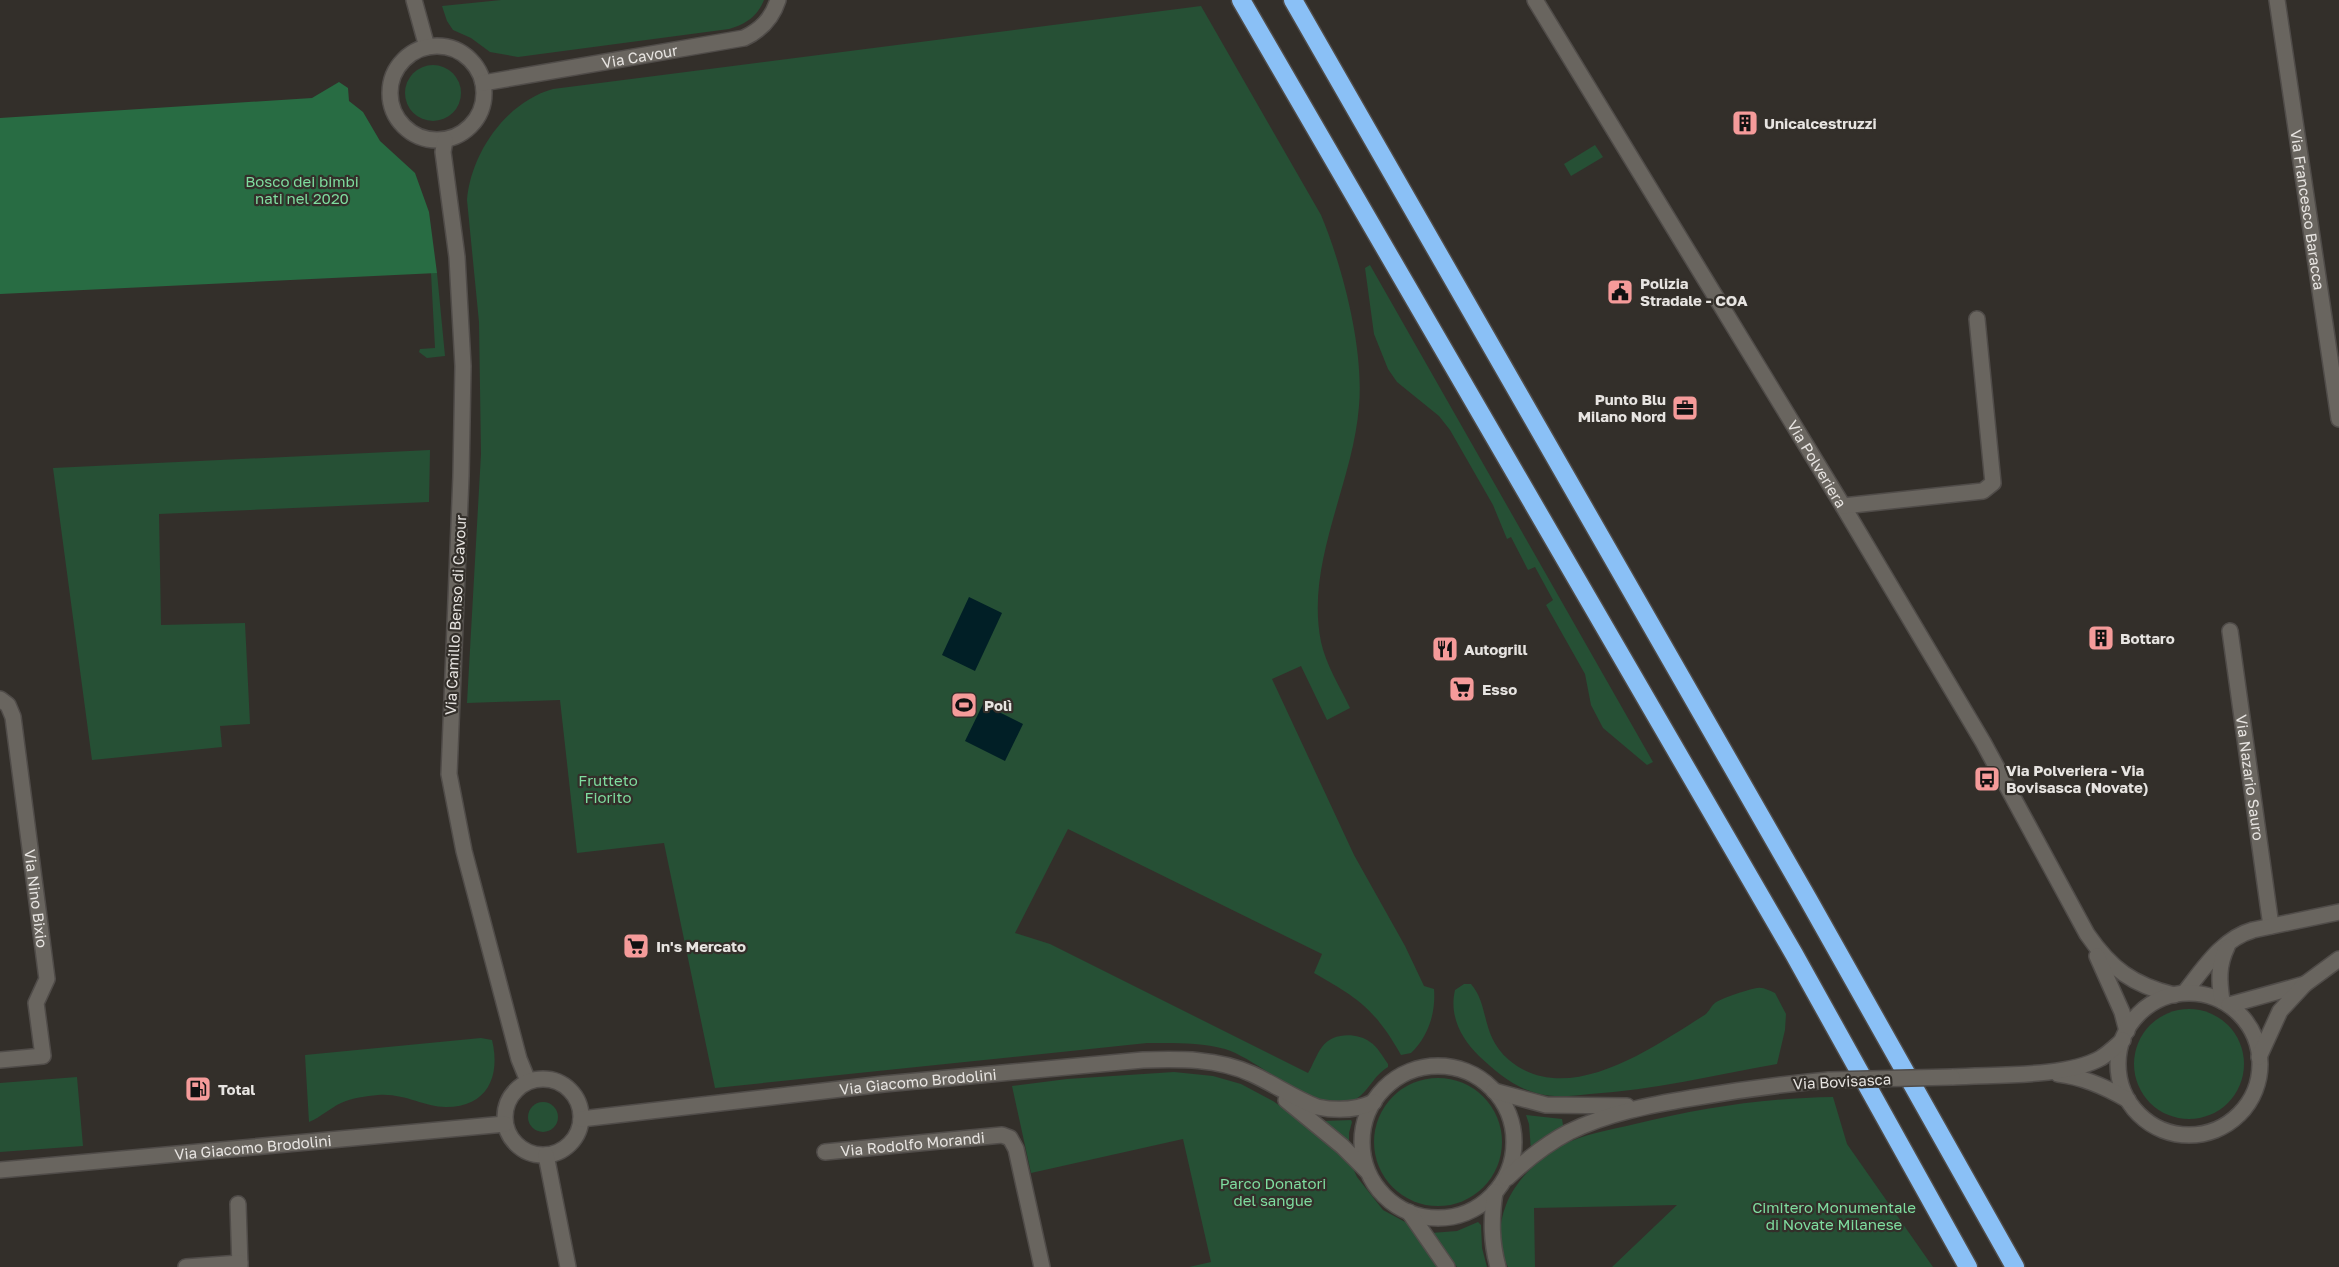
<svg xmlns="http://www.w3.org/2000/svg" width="2339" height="1267" viewBox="0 0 2339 1267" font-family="'Golos Text',sans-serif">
<rect width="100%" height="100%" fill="#332f2a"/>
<!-- green -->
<g fill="#265035">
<path d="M 501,0 L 764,0 C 757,17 746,24 729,29 L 518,57 L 490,52 L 471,38 L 453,30 L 447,21 L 442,6 Z"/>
<path d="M 1201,6 L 1321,215 C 1343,268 1364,349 1359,406 C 1353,485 1305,562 1321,642 C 1326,665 1340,687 1350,708 L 1327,720 L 1301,666 L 1272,679 L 1354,855 L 1405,946 L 1424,986 L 1434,989 C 1436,1013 1428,1037 1411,1053 L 1401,1055 C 1375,1009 1358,998 1314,973 L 1322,954 L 1068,829 L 1015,933 L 1050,944 L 1308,1073 C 1313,1065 1316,1055 1322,1047 C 1332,1033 1356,1032 1370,1042 C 1377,1046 1383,1057 1388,1064 L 1388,1067 C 1371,1077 1368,1096 1349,1102 C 1315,1113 1258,1059 1225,1049 C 1199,1042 1174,1043 1147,1043 L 715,1088 L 664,843 L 577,853 L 560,700 L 467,703 L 481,454 L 479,322 L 467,200 C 471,153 506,102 553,89 Z"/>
<circle cx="433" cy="93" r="28"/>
<path d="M 1595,145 L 1603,157 L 1571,176 L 1564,164 Z"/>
<path d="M 1370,265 L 1653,762 L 1647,765 L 1603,728 L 1591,705 L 1585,674 L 1546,605 L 1553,600 L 1535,567 L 1528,570 L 1511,537 L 1507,539 L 1493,505 L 1450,430 L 1439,416 L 1397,382 L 1388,369 L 1374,334 L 1365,268 Z"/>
<path d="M 431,273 L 437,273 L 445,356 L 427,358 L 419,352 L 420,349 L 435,348 Z"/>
<path d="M 430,450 L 429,502 L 159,514 L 161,625 L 245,623 L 250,724 L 220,726 L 222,747 L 92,760 L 53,468 Z"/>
<path d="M 1464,984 L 1471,984 C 1490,1006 1480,1035 1509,1060 C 1567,1109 1652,1048 1703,1016 C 1709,1013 1710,1007 1715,1003 C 1719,999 1752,988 1758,988 C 1763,987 1770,991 1775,993 L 1786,1014 L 1785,1030 L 1777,1064 C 1715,1075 1653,1090 1590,1094 C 1573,1096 1553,1098 1536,1093 C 1513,1087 1495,1071 1479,1056 C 1461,1038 1449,1016 1455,990 Z"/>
<circle cx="2189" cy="1064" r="55"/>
<path d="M 481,1038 L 492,1040 C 501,1077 487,1107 446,1107 C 423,1107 405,1093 378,1095 C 366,1096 352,1098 341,1103 C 330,1108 321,1117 309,1122 L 305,1055 Z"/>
<path d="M 1174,1072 L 1213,1076 L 1241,1084 L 1273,1101 L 1316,1131 L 1351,1164 L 1357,1177 L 1383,1210 L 1407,1223 L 1438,1267 L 1189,1267 L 1211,1262 L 1183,1139 L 1031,1173 L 1012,1086 L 1067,1079 Z"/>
<path d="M 77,1077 L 83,1146 L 0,1152 L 0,1083 Z"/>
<circle cx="1438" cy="1142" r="64"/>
<path d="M 1833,1097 L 1847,1144 L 1933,1267 L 1612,1267 L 1677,1205 L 1534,1208 L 1535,1267 L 1508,1267 C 1498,1248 1498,1225 1506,1205 C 1515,1181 1538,1159 1561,1146 C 1583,1134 1610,1130 1635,1124 C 1701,1108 1765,1098 1833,1097 Z"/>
<circle cx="543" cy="1117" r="15"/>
<path d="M 1526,1115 L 1562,1119 L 1564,1131 L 1531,1150 L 1529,1124 Z"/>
<path d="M 1351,1120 L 1352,1122 L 1349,1133 L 1349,1141 L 1347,1143 L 1322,1123 L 1324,1121 Z"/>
<path d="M 1478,1222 L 1481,1225 L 1482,1248 L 1487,1267 L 1457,1267 L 1431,1233 L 1457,1231 Z"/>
</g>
<!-- forest -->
<path fill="#286c43" d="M 339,82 L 348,88 L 349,101 L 363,112 L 380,141 L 415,173 L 429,212 L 437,273 L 0,294 L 0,118 L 312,98 Z"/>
<!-- water -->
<g fill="#011f26">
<path d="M 969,597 L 1002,613 L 975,671 L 942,655 Z"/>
<path d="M 983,704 L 1023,724 L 1005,761 L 965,741 Z"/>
</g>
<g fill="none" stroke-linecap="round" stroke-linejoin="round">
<defs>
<g id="minor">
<path d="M 414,0 L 427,47"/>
<path id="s1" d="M 1535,0 L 1843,506 L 1983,742 L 2087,934 C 2111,969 2133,985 2174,995"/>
<path id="s2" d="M 2277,0 L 2339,419"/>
<circle cx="437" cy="93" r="47"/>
<path id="s3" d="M 483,83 L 744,38 C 761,30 772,19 778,0"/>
<path d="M 445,140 L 443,152 L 457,257 L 463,366 L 461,476 L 449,774 L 464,851 L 519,1059 L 528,1081"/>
<path d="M 1843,506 L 1983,491 L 1993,483 L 1977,319"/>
<path id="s4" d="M 2230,631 L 2271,926"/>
<path id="s5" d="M 0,699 L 8,705 L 13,717 L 47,979 L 36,1003 L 43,1056 L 0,1060"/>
<path d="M 2097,956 L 2122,1012 L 2127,1031"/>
<path d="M 2185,992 C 2204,968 2222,939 2253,930 L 2339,912"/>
<circle cx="2189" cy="1064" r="71"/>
<path d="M 2222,1001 C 2219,981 2218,965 2227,947"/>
<path d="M 2229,1005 L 2305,984"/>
<path d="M 2259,1057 L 2280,1011 L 2305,984 L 2339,959"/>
<circle cx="1438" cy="1142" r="76"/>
<path d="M 2058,1074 C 2084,1077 2106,1087 2128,1100"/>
<path d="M 1952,1077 C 1994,1074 2065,1078 2101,1058 C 2109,1053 2116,1046 2123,1040"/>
<circle cx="543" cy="1117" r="38"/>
<path d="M 1494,1091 L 1546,1105 L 1627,1106"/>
<path d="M 1286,1100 L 1342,1146 L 1367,1171"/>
<path id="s6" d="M 581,1119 L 884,1084 L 1143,1060 C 1180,1059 1217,1058 1252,1074 C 1274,1084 1294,1098 1317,1107 C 1337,1111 1355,1111 1374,1102"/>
<path id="s7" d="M 825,1152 L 1002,1135 L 1010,1138 L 1016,1149 L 1042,1267"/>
<path d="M 546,1155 L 568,1267"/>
<path id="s8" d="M 0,1170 L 505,1124"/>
<path d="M 1507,1178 C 1526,1160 1546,1144 1569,1132 C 1608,1113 1650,1105 1692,1098 C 1738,1090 1783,1084 1829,1080"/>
<path d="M 1495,1192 C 1491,1219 1491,1241 1498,1267"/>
<path d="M 238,1204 L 240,1267"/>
<path d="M 1409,1212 L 1447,1267"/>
<path d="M 186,1267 L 240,1263"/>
</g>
<g id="highway">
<path d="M 1241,0 L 1794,954 L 1968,1267"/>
<path d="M 1293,0 L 1808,899 L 2015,1267"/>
</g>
</defs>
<!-- minor casing -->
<use href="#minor" stroke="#504c49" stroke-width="18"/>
<!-- highway casing -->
<use href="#highway" stroke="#504c49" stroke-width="21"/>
<!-- minor -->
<use href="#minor" stroke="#69655f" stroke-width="15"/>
<!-- highway -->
<use href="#highway" stroke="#8ac0f6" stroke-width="18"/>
<defs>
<path id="minor-bridge" d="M 1829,1080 L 1952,1077"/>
</defs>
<!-- minor-bridge casing -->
<use href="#minor-bridge" stroke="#504c49" stroke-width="18" stroke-linecap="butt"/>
<!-- minor-bridge -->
<use href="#minor-bridge" stroke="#69655f" stroke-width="15"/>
</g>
<!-- icons -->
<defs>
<symbol id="building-square" viewBox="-11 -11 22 22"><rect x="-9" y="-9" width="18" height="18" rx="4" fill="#f59b9a" stroke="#332f2a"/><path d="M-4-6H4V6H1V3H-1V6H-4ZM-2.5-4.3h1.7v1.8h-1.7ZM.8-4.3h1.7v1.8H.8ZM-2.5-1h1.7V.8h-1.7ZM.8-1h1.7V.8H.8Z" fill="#111"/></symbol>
<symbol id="civic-square" viewBox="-11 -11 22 22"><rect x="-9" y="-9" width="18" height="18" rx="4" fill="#f59b9a" stroke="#332f2a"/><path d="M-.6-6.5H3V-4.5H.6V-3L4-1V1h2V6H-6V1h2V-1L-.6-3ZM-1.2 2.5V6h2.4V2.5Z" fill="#111"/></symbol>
<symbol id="office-square" viewBox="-11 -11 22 22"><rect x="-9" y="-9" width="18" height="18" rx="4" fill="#f59b9a" stroke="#332f2a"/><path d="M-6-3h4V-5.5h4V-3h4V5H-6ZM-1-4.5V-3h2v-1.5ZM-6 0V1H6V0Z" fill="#111"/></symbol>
<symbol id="restaurant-square" viewBox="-11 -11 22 22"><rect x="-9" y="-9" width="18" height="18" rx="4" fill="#f59b9a" stroke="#332f2a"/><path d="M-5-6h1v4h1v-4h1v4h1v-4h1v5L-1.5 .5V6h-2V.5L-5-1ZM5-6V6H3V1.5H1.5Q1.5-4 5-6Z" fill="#111"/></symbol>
<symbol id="supermarket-square" viewBox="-11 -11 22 22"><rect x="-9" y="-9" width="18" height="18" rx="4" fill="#f59b9a" stroke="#332f2a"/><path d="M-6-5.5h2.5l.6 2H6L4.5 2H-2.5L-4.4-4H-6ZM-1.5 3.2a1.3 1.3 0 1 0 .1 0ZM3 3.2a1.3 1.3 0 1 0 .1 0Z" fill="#111"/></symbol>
<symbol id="stadium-square" viewBox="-11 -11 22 22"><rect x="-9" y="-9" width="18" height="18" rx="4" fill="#f59b9a" stroke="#332f2a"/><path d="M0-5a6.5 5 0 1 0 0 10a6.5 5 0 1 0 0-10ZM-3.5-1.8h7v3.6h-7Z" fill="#111"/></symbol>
<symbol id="bus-square" viewBox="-11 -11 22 22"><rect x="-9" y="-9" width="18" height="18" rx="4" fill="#f59b9a" stroke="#332f2a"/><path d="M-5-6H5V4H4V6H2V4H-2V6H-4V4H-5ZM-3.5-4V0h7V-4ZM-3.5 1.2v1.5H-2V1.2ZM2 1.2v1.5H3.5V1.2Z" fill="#111"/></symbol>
<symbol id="fuel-square" viewBox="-11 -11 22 22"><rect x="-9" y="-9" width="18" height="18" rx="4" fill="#f59b9a" stroke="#332f2a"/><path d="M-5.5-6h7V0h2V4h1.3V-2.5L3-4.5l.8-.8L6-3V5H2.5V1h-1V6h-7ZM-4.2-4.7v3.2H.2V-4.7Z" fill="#111"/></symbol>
</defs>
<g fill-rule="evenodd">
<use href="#building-square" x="1730" y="108" width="30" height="30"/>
<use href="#civic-square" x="1605" y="277" width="30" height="30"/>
<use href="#office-square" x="1670" y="393" width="30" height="30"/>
<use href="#building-square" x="2086" y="623" width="30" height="30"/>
<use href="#restaurant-square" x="1430" y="634" width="30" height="30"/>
<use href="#supermarket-square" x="1447" y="674" width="30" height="30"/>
<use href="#stadium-square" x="949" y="690" width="30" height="30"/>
<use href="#bus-square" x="1972" y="764" width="30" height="30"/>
<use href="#supermarket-square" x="621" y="931" width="30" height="30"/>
<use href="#fuel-square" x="183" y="1074" width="30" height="30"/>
</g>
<g text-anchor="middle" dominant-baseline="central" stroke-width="4.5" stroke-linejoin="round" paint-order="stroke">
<!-- street labels -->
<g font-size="15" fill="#e7e4e1" stroke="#332f2a">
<text stroke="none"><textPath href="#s3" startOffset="159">Via Cavour</textPath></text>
<text stroke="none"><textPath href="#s2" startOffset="212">Via Francesco Baracca</textPath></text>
<text stroke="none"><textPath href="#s1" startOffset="543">Via Polveriera</textPath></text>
<text transform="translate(455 615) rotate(-87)">Via Camillo Benso di Cavour</text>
<text stroke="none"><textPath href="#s4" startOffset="148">Via Nazario Sauro</textPath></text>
<text stroke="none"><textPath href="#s5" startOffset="206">Via Nino Bixio</textPath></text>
<text transform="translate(1842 1081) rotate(-3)">Via Bovisasca</text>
<text stroke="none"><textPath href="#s6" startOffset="339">Via Giacomo Brodolini</textPath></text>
<text stroke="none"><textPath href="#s7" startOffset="88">Via Rodolfo Morandi</textPath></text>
<text stroke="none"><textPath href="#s8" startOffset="254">Via Giacomo Brodolini</textPath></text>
</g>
<!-- poi labels -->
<g font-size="15" font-weight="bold" fill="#e7e4e1" stroke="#332f2a" text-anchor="start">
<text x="1764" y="123">Unicalcestruzzi</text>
<text x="1640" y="283">Polizia<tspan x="1640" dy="17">Stradale - COA</tspan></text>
<text x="1666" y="399" text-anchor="end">Punto Blu<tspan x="1666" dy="17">Milano Nord</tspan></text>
<text x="2120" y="638">Bottaro</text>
<text x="1464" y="649">Autogrill</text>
<text x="1482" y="689">Esso</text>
<text x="984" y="705">Polì</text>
<text x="2006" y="770">Via Polveriera - Via<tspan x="2006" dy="17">Bovisasca (Novate)</tspan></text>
<text x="656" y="946">In's Mercato</text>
<text x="218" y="1089">Total</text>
</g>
<!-- park labels -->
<g font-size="15" fill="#7fdd9f" stroke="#332f2a">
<text x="302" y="181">Bosco dei bimbi<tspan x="302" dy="17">nati nel 2020</tspan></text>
<text x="608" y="780">Frutteto<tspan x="608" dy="17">Fiorito</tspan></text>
<text x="1273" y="1183">Parco Donatori<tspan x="1273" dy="17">del sangue</tspan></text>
<text x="1834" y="1207">Cimitero Monumentale<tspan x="1834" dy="17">di Novate Milanese</tspan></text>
</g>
</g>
</svg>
